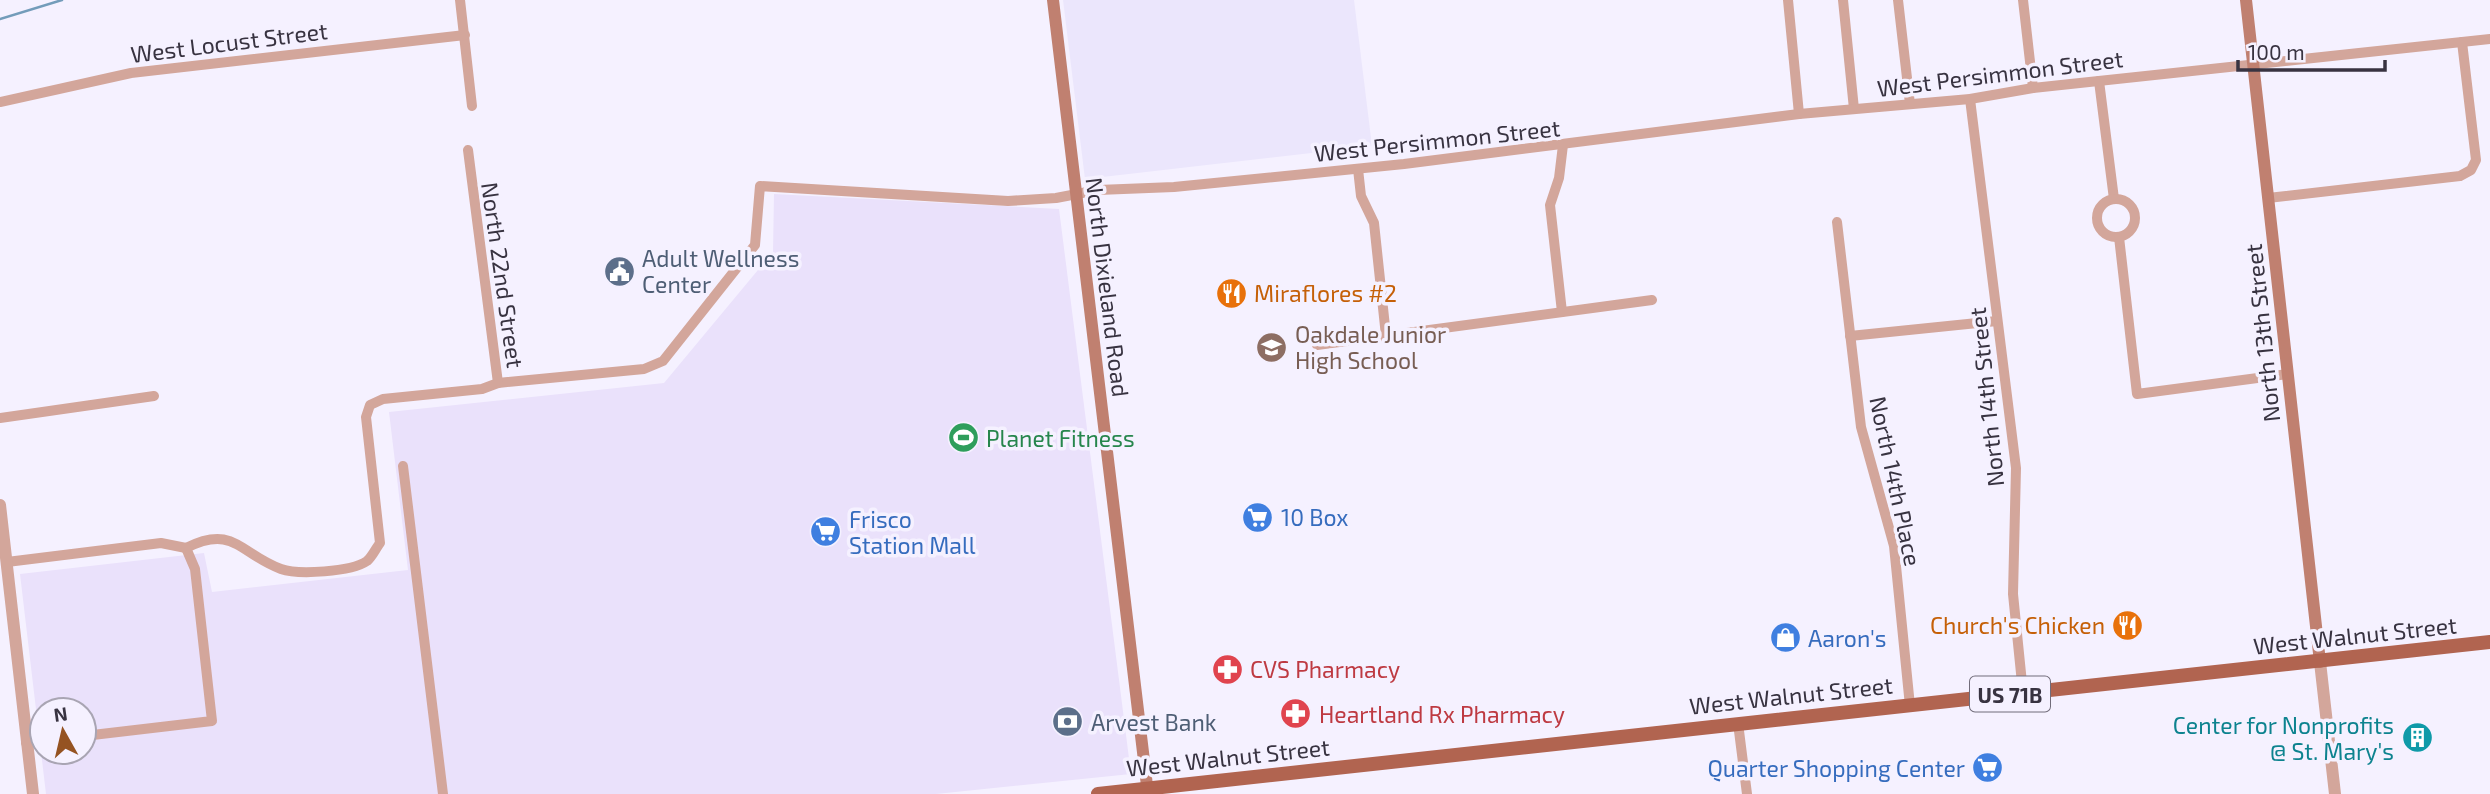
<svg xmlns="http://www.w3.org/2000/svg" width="2490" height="794" viewBox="0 0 2490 794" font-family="'Exo 2',sans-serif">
<rect width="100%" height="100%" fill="#f5f1ff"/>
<!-- built -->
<path fill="#eae1fb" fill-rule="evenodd" d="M 774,194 L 1059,209 L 1131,774 L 936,794 L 46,794 L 20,574 L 204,553 L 212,592 L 408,570 L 389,412 L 664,383 L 773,252 ZM 42,710 L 84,710 L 84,752 L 42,752 Z"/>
<!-- education -->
<path fill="#ebe6fc" d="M 1063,0 L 1354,0 L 1372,146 L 1085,179 Z"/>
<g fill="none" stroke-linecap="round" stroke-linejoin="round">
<!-- stream -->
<path stroke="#739cba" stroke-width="2.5" d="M 0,19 L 62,0"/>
<!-- minor -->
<g stroke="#d3a69b" stroke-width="10">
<path d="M 460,0 L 472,106"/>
<path d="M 1788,0 L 1799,114"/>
<path d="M 1843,0 L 1854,109"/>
<path d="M 1898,0 L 1910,104"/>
<path d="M 2023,0 L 2033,88"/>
<path d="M 2099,81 L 2114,199"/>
<path d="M 1970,99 L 2016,468 L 2013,594 L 2023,693"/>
<path d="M 0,102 L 131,73 L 465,35"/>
<path d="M 1358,169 L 1361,196 L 1374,223 L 1386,336"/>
<path d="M 2268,198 L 2460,176 L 2471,170 L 2476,160 L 2462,42"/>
<circle cx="2116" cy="218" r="19"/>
<path d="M 1837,222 L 1861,427 L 1894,546 L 1910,706"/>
<path d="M 2119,237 L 2137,394 L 2288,374"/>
<path d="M 1562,312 L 1550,205 L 1559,178 L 1563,145"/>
<path d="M 1850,336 L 1997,321"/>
<path d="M 1317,345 L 1652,300"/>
<path d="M 498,383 L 644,369 L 663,361 L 755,245 L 760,186 L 1008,201 L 1056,198 L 1098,190 L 1174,187 L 1404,164 L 1799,114 L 1970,99 L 2033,88 L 2490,39"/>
<path d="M 0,418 L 154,396"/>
<path d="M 403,466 L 443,794"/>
<path d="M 186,548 C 234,524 240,554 281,569 C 298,575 351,572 367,561 C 372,557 376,548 380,543 L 366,417 L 370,405 L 383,399 L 482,389 L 498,383 L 468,150"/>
<path d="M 7,562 L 161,543 L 186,548"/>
<path d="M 1738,723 L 1747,794"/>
<path d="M 84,736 L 212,721 L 195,569 L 186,548"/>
<path d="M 26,743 L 42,741"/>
</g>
<!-- tertiary -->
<g stroke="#d3a69b" stroke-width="12">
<path d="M 0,505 L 33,794"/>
<path d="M 2320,662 L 2335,794"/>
</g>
<!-- secondary -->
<g stroke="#c08070" stroke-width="12">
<path d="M 1053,0 L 1148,794"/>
<path d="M 2246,0 L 2320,662"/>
</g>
<!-- primary -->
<path stroke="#b16450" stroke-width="14" d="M 1098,794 L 2490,642"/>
</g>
<!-- icons -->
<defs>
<symbol id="civic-disc" viewBox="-11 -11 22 22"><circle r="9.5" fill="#5c6f8a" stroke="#f5f1ff"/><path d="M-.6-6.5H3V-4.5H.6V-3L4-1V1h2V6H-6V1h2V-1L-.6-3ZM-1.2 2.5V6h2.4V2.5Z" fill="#fff"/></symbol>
<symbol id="restaurant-disc" viewBox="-11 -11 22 22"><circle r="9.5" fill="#e8710a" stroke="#f5f1ff"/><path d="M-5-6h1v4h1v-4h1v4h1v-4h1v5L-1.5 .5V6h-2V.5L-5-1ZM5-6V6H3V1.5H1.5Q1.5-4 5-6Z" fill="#fff"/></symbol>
<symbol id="school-disc" viewBox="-11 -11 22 22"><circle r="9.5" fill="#8d6e63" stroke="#f5f1ff"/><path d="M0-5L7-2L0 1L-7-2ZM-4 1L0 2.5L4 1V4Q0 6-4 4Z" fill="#fff"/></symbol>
<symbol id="stadium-disc" viewBox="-11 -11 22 22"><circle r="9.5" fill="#2e9e5b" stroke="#f5f1ff"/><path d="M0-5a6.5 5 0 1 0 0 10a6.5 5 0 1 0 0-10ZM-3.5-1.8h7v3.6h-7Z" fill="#fff"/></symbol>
<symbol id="supermarket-disc" viewBox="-11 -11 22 22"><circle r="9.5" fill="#3f7fe0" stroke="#f5f1ff"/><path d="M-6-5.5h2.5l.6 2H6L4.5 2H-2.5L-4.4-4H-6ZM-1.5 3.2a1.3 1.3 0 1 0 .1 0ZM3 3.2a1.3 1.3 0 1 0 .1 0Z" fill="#fff"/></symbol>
<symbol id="shop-disc" viewBox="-11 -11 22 22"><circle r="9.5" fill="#3f7fe0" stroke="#f5f1ff"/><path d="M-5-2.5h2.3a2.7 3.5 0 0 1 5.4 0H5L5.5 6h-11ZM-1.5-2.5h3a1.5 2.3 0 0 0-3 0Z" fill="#fff"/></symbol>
<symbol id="pharmacy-disc" viewBox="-11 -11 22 22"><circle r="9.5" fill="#e0444e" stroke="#f5f1ff"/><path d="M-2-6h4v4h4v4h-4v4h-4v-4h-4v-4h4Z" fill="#fff"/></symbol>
<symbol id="bank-disc" viewBox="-11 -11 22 22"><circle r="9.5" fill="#5c6f8a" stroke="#f5f1ff"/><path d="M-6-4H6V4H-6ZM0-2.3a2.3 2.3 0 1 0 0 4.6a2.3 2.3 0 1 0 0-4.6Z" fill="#fff"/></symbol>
<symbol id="building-disc" viewBox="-11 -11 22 22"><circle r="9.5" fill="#0f9aa8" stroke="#f5f1ff"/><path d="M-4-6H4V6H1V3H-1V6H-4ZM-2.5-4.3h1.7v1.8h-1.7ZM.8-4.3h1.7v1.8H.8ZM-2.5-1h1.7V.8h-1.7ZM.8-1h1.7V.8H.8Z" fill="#fff"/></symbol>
</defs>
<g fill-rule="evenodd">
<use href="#civic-disc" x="602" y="254" width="35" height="35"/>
<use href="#restaurant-disc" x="1214" y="276" width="35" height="35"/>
<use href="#school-disc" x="1254" y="330" width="35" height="35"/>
<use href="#stadium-disc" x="946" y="420" width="35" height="35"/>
<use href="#supermarket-disc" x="1240" y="500" width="35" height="35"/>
<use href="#supermarket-disc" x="808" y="514" width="35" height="35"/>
<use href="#restaurant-disc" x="2110" y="608" width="35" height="35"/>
<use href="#shop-disc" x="1768" y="620" width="35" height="35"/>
<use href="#pharmacy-disc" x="1210" y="652" width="35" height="35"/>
<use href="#pharmacy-disc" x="1278" y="696" width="35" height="35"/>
<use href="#bank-disc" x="1050" y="704" width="35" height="35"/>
<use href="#building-disc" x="2400" y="720" width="35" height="35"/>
<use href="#supermarket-disc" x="1970" y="750" width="35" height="35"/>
</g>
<g text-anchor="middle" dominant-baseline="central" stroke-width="7" stroke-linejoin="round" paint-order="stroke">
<!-- shield labels -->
<rect fill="#f5f1ff" stroke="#716c7a" stroke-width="2" x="1970" y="676.5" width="80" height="35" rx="5"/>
<g font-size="21" font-weight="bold" fill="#383341">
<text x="2010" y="694">US 71B</text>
</g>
<!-- street labels -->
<g font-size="23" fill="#383341" stroke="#f5f1ff">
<text transform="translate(229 42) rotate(-7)">West Locust Street</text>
<text transform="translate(2000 73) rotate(-7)">West Persimmon Street</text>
<text transform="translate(1437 140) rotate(-6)">West Persimmon Street</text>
<text transform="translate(503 275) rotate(82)">North 22nd Street</text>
<text transform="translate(1108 287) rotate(83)">North Dixieland Road</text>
<text transform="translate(2262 333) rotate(-96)">North 13th Street</text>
<text transform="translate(1986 397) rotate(-96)">North 14th Street</text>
<text transform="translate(1896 481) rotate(78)">North 14th Place</text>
<text transform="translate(2355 635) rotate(-6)">West Walnut Street</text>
<text transform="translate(1791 695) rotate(-6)">West Walnut Street</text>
<text transform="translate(1228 757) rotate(-6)">West Walnut Street</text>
</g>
<!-- service labels -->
<g font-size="23" fill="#4e5e75" stroke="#f5f1ff" text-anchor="start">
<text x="642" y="258">Adult Wellness<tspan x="642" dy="26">Center</tspan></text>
<text x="1091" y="722">Arvest Bank</text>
</g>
<!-- food labels -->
<g font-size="23" fill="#c56008" stroke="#f5f1ff" text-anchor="start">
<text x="1254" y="293">Miraflores #2</text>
<text x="2105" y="625" text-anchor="end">Church's Chicken</text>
</g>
<!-- education labels -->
<g font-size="23" fill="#785e54" stroke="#f5f1ff" text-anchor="start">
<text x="1295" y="334">Oakdale Junior<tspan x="1295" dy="26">High School</tspan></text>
</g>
<!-- leisure labels -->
<g font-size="23" fill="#27864d" stroke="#f5f1ff" text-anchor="start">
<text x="986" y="438">Planet Fitness</text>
</g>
<!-- shop labels -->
<g font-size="23" fill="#366cbe" stroke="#f5f1ff" text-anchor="start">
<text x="1281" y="517">10 Box</text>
<text x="849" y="519">Frisco<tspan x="849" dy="26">Station Mall</tspan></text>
<text x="1808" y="638">Aaron's</text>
<text x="1965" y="768" text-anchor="end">Quarter Shopping Center</text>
</g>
<!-- health labels -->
<g font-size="23" fill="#be3a42" stroke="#f5f1ff" text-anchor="start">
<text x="1250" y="669">CVS Pharmacy</text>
<text x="1319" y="714">Heartland Rx Pharmacy</text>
</g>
<!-- culture labels -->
<g font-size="23" fill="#0d838f" stroke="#f5f1ff" text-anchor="end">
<text x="2394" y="725">Center for Nonprofits<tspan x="2394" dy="26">@ St. Mary's</tspan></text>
</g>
</g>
<!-- north arrow -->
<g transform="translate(63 731) rotate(352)"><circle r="33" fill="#f5f1ff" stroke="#a9a5b3" stroke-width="2"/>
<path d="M0-5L12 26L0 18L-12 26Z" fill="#955322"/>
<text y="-10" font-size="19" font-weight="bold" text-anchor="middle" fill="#383341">N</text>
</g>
<!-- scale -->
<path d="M2238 60v10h147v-10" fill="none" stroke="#383341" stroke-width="3.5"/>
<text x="2248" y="60" font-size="21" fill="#383341" stroke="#f5f1ff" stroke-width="5" paint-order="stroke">100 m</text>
</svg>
